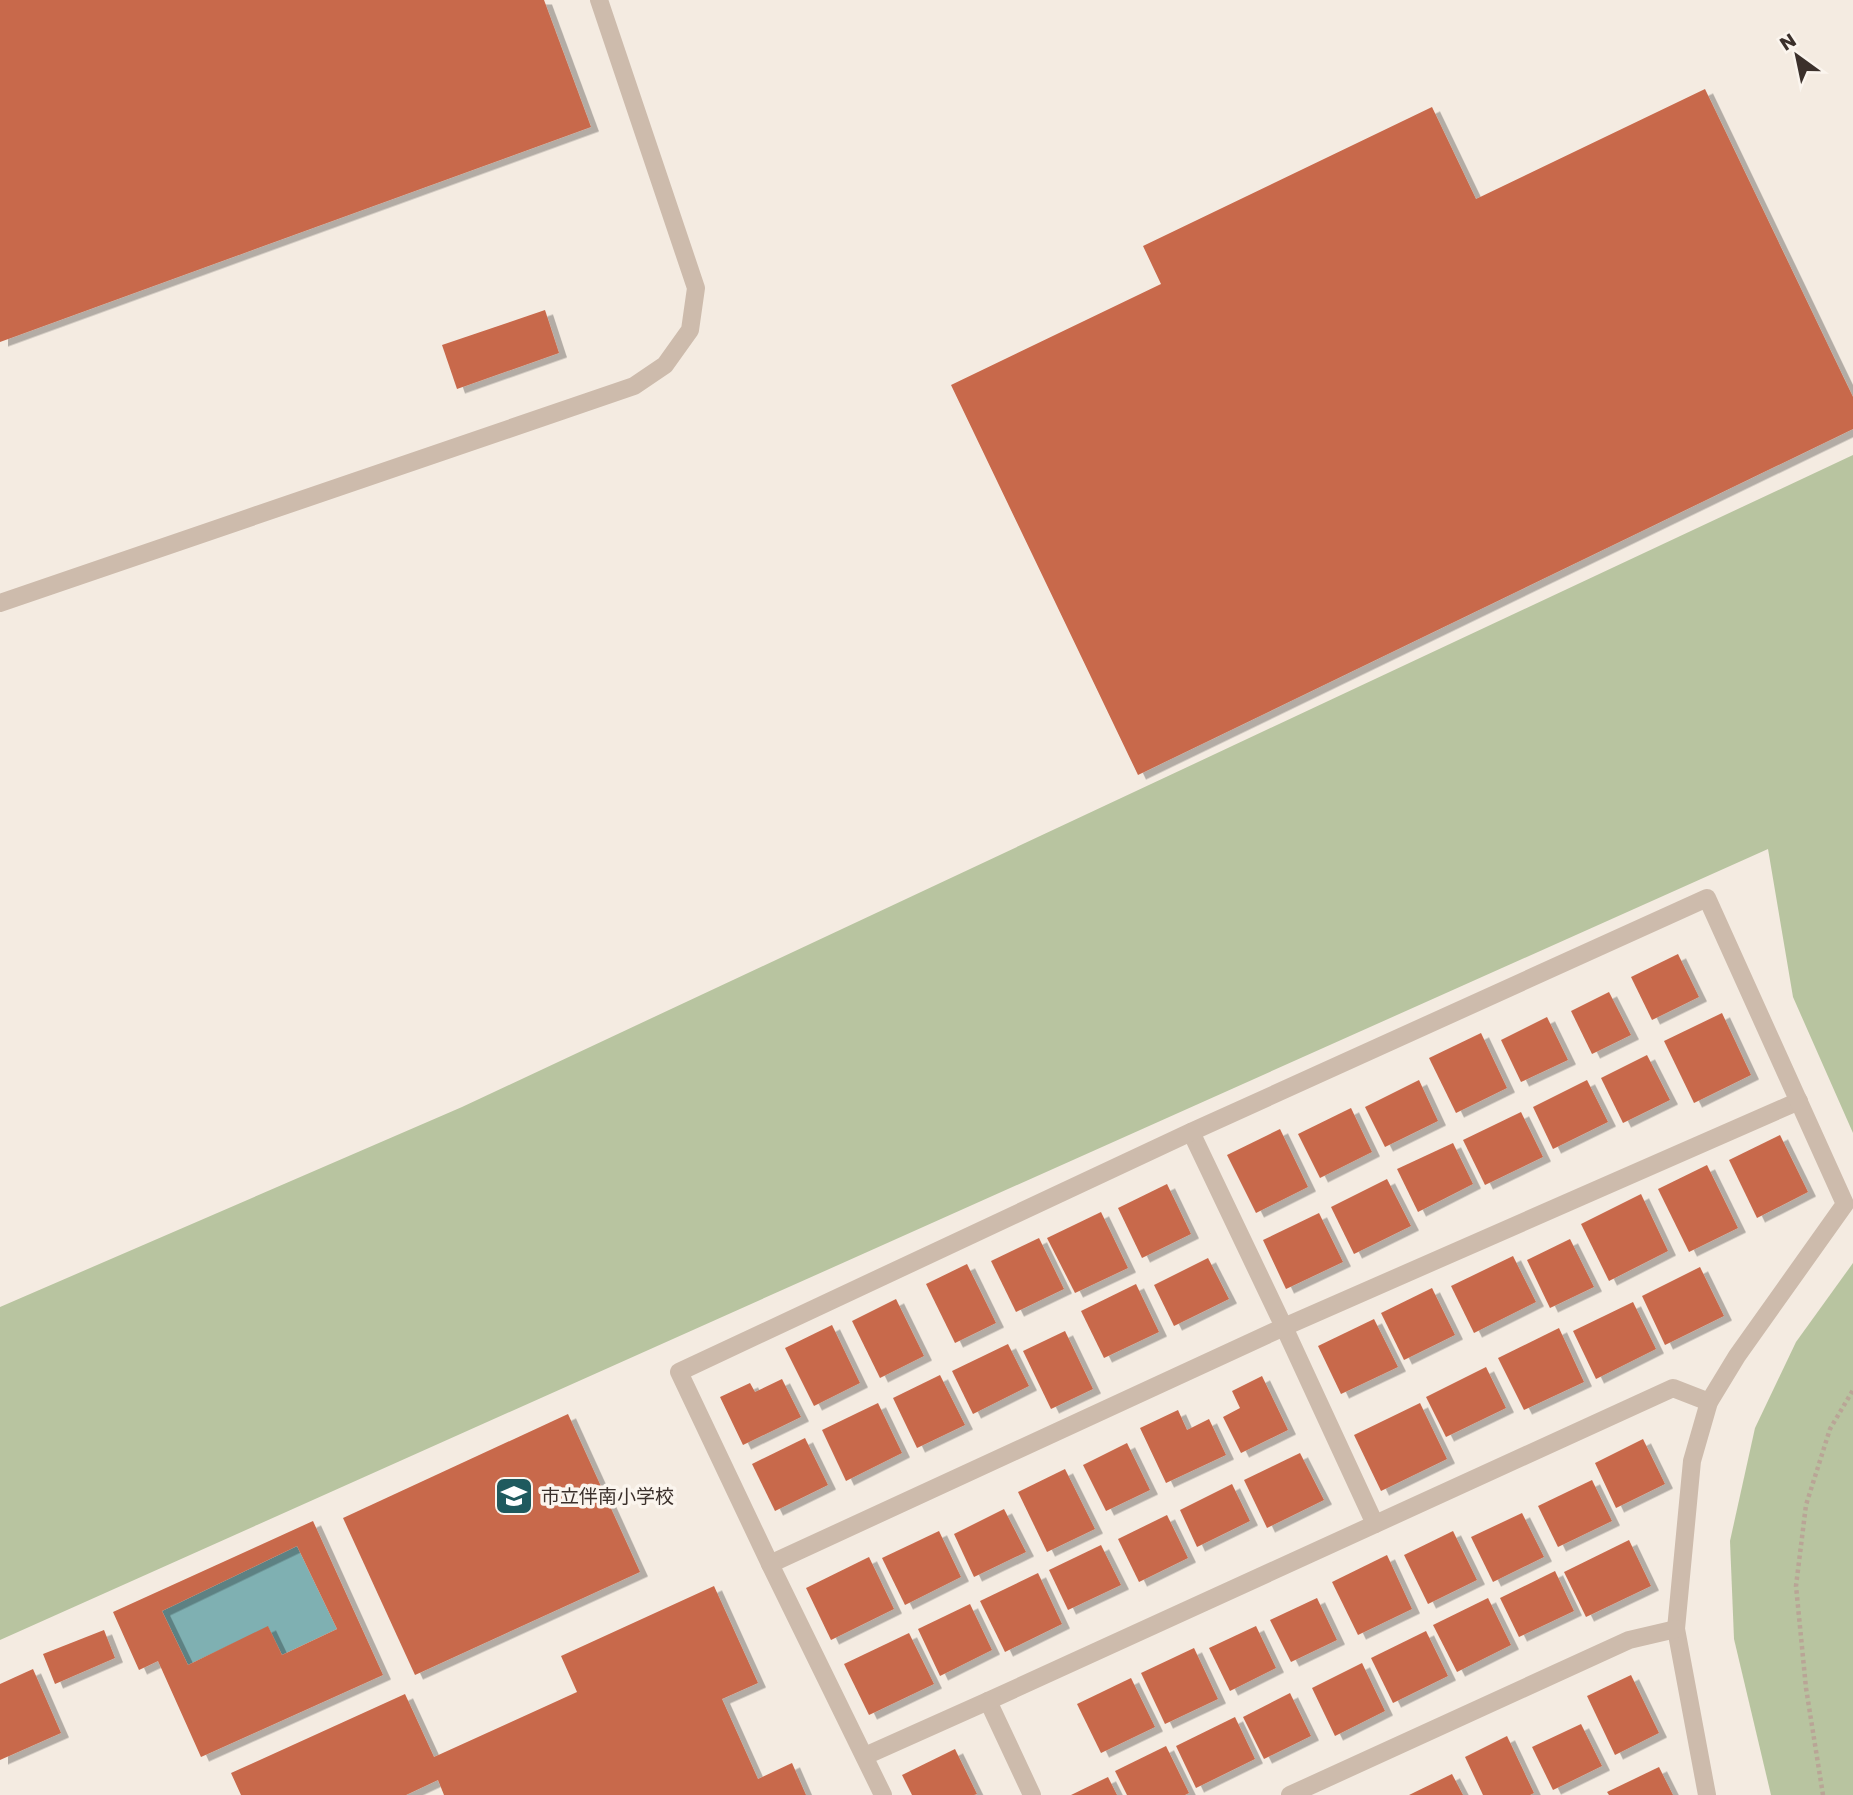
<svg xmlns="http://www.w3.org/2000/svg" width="1853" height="1795" viewBox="0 0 1853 1795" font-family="Poppins,'Noto Sans JP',sans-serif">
<defs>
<filter id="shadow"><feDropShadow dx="8" dy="4.5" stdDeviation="0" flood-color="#0004"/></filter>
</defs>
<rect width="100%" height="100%" fill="#f4ebe1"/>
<!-- green -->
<g fill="#b8c4a0">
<path d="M 1853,455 L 1853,1133 L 1793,997 L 1768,849 L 0,1640 L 0,1307 L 462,1107 Z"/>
<path d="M 1853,1263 L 1853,1795 L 1771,1795 L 1734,1639 L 1730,1541 L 1755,1428 L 1796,1342 Z"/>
</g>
<!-- water -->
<path fill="#7fb0b2" d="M 297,1546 L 337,1629 L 282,1655 L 268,1627 L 188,1665 L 162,1611 Z"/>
<!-- building -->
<g fill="#c8694b" fill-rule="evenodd" filter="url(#shadow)">
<path d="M 0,0 L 544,0 L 591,127 L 0,342 Z"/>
<path d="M 1705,89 L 1853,397 L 1853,429 L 1138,775 L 951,385 L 1161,284 L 1143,246 L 1432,107 L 1476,199 Z"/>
<path d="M 545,310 L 559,353 L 457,389 L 442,345 Z"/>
<path d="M 1678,954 L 1699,997 L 1652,1020 L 1631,977 Z"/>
<path d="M 1609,992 L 1631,1035 L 1592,1054 L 1571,1011 Z"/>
<path d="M 1722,1013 L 1751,1075 L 1694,1103 L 1664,1041 Z"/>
<path d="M 1547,1017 L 1568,1060 L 1521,1082 L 1501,1040 Z"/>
<path d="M 1481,1033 L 1507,1088 L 1456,1113 L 1429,1058 Z"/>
<path d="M 1647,1055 L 1670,1100 L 1623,1123 L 1601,1078 Z"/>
<path d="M 1419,1080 L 1438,1121 L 1385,1147 L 1365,1107 Z"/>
<path d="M 1587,1080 L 1608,1122 L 1553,1149 L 1533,1107 Z"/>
<path d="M 1351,1108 L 1372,1152 L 1320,1178 L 1298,1134 Z"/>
<path d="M 1521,1112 L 1543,1157 L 1485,1185 L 1463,1140 Z"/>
<path d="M 1280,1129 L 1308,1187 L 1256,1213 L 1227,1155 Z"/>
<path d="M 1780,1135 L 1808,1192 L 1757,1218 L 1729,1160 Z"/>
<path d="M 1453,1143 L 1473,1184 L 1418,1212 L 1397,1169 Z"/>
<path d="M 1707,1165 L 1738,1228 L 1689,1252 L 1658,1189 Z"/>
<path d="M 1387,1179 L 1411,1226 L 1354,1254 L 1331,1207 Z"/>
<path d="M 1167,1184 L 1191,1234 L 1142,1258 L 1118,1208 Z"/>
<path d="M 1641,1194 L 1668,1251 L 1609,1281 L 1581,1224 Z"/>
<path d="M 1101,1212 L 1128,1268 L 1075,1293 L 1047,1238 Z"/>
<path d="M 1319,1213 L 1343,1262 L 1286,1289 L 1263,1240 Z"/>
<path d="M 1039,1238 L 1064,1289 L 1016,1312 L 991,1261 Z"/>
<path d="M 1570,1239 L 1594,1287 L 1550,1308 L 1527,1260 Z"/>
<path d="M 1513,1256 L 1536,1302 L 1474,1333 L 1451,1286 Z"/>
<path d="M 1208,1258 L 1229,1299 L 1174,1326 L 1154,1285 Z"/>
<path d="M 967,1264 L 996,1323 L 955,1343 L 926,1284 Z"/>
<path d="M 1700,1267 L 1724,1316 L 1665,1345 L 1642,1296 Z"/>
<path d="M 1136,1284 L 1159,1332 L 1104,1358 L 1081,1311 Z"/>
<path d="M 1432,1288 L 1455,1335 L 1404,1360 L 1381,1313 Z"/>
<path d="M 896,1299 L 924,1356 L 880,1378 L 852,1321 Z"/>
<path d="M 1633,1302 L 1656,1349 L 1596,1379 L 1573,1331 Z"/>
<path d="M 1374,1319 L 1398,1367 L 1341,1394 L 1318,1346 Z"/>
<path d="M 832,1325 L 860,1383 L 814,1406 L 785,1348 Z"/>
<path d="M 1559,1328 L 1584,1382 L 1524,1410 L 1498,1358 Z"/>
<path d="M 1065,1331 L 1093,1389 L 1051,1409 L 1023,1351 Z"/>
<path d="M 1008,1344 L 1029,1386 L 973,1414 L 952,1371 Z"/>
<path d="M 1486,1367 L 1506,1408 L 1446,1437 L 1426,1397 Z"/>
<path d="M 940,1375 L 965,1425 L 917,1448 L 893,1398 Z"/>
<path d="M 1262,1376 L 1288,1430 L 1241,1453 L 1223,1417 L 1240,1408 L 1232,1391 Z"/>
<path d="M 782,1379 L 801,1417 L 743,1445 L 720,1397 L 750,1383 L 755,1392 Z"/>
<path d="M 878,1403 L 902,1453 L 846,1481 L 822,1430 Z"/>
<path d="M 1420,1403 L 1447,1459 L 1381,1491 L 1354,1435 Z"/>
<path d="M 1178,1410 L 1187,1430 L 1209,1419 L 1226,1455 L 1166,1483 L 1140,1428 Z"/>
<path d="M 568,1414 L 640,1572 L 415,1675 L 343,1518 Z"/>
<path d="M 805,1438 L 828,1485 L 775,1511 L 752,1464 Z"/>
<path d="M 1643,1439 L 1665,1484 L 1616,1508 L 1595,1463 Z"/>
<path d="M 1127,1443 L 1150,1490 L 1106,1511 L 1083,1465 Z"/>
<path d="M 1300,1453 L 1324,1500 L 1267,1528 L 1244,1480 Z"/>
<path d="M 1065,1469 L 1095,1529 L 1047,1552 L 1018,1492 Z"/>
<path d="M 1592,1480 L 1612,1521 L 1558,1547 L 1538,1506 Z"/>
<path d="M 1232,1484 L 1250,1521 L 1197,1547 L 1180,1510 Z"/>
<path d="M 1004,1509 L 1026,1552 L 974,1577 L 954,1534 Z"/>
<path d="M 1522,1513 L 1544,1557 L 1493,1582 L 1471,1537 Z"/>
<path d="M 1167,1515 L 1188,1558 L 1139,1582 L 1118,1539 Z"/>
<path d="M 313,1521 L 383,1675 L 201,1757 L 158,1661 L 139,1670 L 113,1612 ZM 297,1546 L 337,1629 L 282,1655 L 268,1626 L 188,1665 L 162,1611 Z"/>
<path d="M 939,1531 L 961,1577 L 905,1605 L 882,1558 Z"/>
<path d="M 1453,1531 L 1477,1580 L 1428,1604 L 1404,1555 Z"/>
<path d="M 1629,1540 L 1651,1586 L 1586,1617 L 1564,1572 Z"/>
<path d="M 1101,1545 L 1121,1585 L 1068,1610 L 1049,1570 Z"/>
<path d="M 1387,1555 L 1412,1609 L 1358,1635 L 1332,1582 Z"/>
<path d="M 869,1557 L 894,1609 L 831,1640 L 806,1588 Z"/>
<path d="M 1555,1571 L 1574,1611 L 1519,1637 L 1500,1598 Z"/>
<path d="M 1038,1573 L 1062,1624 L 1005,1652 L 980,1601 Z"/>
<path d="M 714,1586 L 758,1683 L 722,1699 L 758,1779 L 792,1763 L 806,1795 L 444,1795 L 438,1780 L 406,1795 L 241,1795 L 231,1773 L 405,1694 L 434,1757 L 577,1692 L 561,1656 Z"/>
<path d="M 1317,1598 L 1337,1640 L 1291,1662 L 1270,1620 Z"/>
<path d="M 1488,1598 L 1511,1645 L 1457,1672 L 1433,1625 Z"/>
<path d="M 970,1604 L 992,1650 L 940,1676 L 918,1629 Z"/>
<path d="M 1256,1626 L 1276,1668 L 1230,1691 L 1209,1648 Z"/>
<path d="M 104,1630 L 115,1658 L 55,1684 L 43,1654 Z"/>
<path d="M 1426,1631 L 1448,1676 L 1393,1703 L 1371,1658 Z"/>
<path d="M 909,1633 L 934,1684 L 869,1715 L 844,1664 Z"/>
<path d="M 1194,1648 L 1218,1699 L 1165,1724 L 1141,1673 Z"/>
<path d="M 1362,1663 L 1385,1711 L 1335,1736 L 1312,1688 Z"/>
<path d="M 33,1669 L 61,1733 L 0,1760 L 0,1684 Z"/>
<path d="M 1631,1675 L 1659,1733 L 1615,1755 L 1587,1696 Z"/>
<path d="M 1131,1678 L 1155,1727 L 1101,1753 L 1077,1704 Z"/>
<path d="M 1290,1693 L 1311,1736 L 1264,1759 L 1243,1717 Z"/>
<path d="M 1235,1717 L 1255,1759 L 1196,1788 L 1176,1746 Z"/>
<path d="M 1581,1724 L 1602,1766 L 1553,1790 L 1532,1747 Z"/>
<path d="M 1507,1736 L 1534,1793 L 1530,1795 L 1483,1795 L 1465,1757 Z"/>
<path d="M 1166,1746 L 1189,1793 L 1185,1795 L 1127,1795 L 1115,1771 Z"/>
<path d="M 955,1749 L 977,1794 L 974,1795 L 912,1795 L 902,1775 Z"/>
<path d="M 1659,1767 L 1673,1795 L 1609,1795 L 1607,1792 Z"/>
<path d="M 1452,1774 L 1463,1795 L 1409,1795 Z"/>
<path d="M 1108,1777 L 1117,1795 L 1071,1795 Z"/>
</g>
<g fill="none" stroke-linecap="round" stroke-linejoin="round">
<!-- path -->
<path stroke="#b9a596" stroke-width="4.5" stroke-dasharray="3.5 3.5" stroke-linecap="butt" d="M 1823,1795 L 1806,1688 L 1796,1586 L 1806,1505 L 1830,1429 L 1853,1390"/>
<!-- minor -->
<g stroke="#cdbbac" stroke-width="18">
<path d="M 1191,1132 L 1284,1327 L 1375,1524"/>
<path d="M 770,1564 L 1284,1327 L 1799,1101"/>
<path d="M 988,1701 L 1032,1795"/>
<path d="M 865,1756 L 988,1701 L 1673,1388 L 1709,1402"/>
<path d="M 883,1795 L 770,1564 L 679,1372 L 1191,1132 L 1707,898 L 1845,1204 L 1737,1356 L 1709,1402 L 1692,1461 L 1676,1629 L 1707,1795"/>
<path d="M 1290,1795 L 1629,1640 L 1676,1629"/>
</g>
<!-- tertiary -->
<path stroke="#cdbbac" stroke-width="18" d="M 0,603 L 634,386 L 665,365 L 690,330 L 696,288 L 599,0"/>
</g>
<!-- icons -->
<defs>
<symbol id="school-square" viewBox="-11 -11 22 22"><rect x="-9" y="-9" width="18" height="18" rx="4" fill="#1f5a5e" stroke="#fbf5ee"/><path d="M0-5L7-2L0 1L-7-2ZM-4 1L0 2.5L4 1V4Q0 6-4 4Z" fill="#fff"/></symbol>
</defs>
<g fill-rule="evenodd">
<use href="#school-square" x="492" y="1474" width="44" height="44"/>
</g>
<g text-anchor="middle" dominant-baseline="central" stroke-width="7" stroke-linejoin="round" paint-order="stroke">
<!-- poi labels -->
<g font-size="19" fill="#3b302b" stroke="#fbf5ee" text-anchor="start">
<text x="541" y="1496">市立伴南小学校</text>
</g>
</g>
<!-- north arrow -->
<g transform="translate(1797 56) rotate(327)" stroke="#fbf5ee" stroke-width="5" paint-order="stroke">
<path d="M0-5L12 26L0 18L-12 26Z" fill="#3b302b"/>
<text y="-10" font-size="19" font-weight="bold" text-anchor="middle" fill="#3b302b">N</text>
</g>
</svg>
